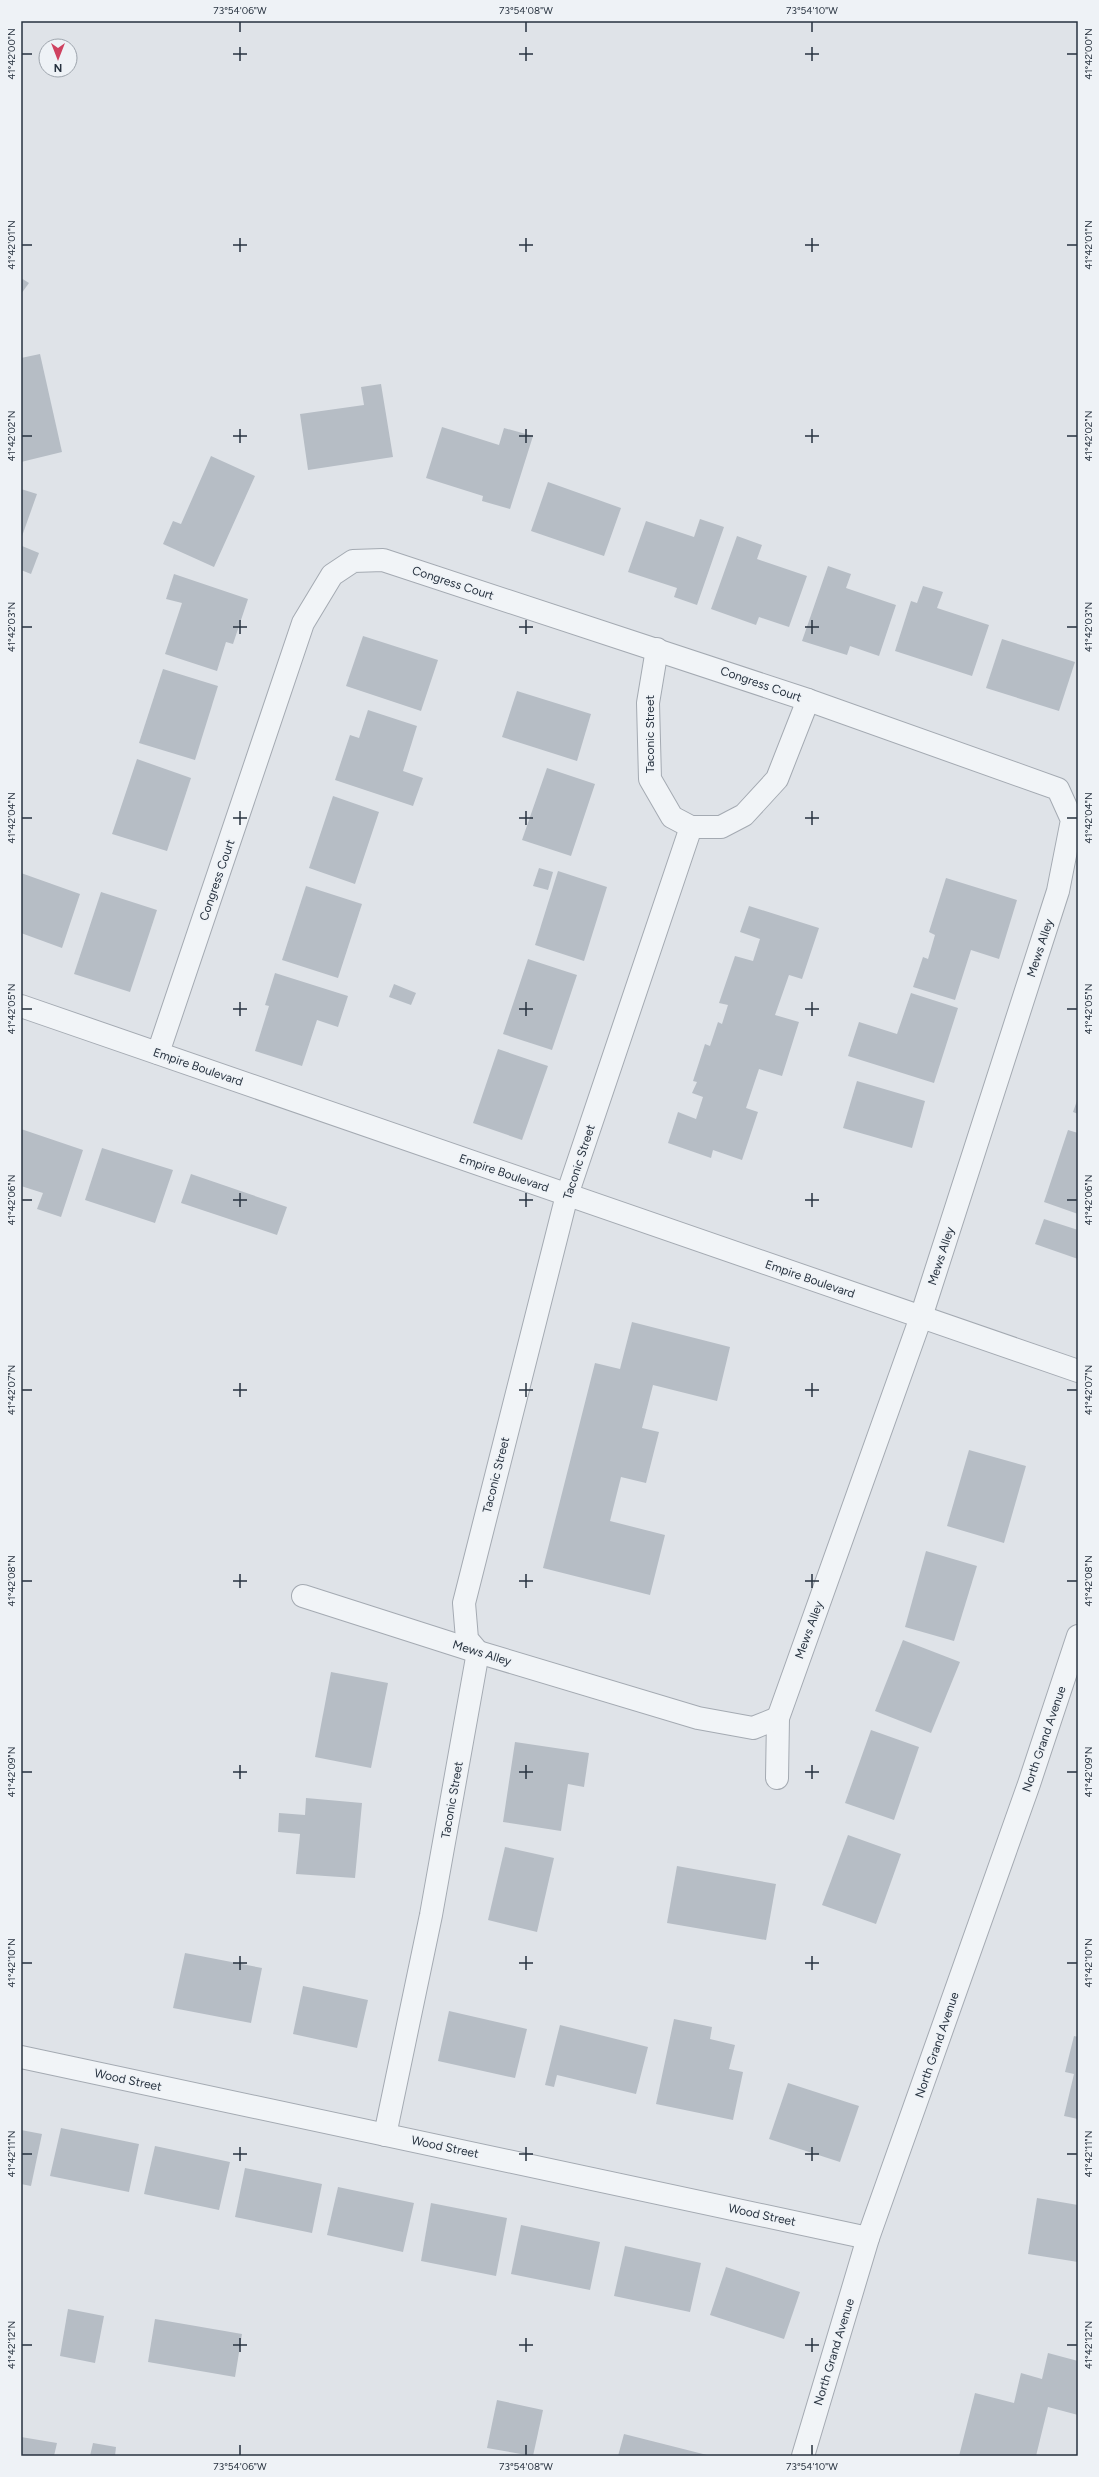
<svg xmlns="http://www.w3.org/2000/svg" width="1099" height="2477" viewBox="0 0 1099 2477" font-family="Figtree,sans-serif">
<rect width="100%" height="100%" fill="#dfe3e8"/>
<!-- building -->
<g fill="#b6bdc5">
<path d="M 21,278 L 29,283 L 21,294 Z"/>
<path d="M 40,354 L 62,452 L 21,462 L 21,358 Z"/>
<path d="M 381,384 L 393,457 L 308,470 L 300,414 L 364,405 L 361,387 Z"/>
<path d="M 442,427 L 499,445 L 504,428 L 533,436 L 510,509 L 482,501 L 483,496 L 426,478 Z"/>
<path d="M 211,456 L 255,476 L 214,567 L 163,544 L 173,521 L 181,524 Z"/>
<path d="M 548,482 L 621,508 L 604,556 L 531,531 Z"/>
<path d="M 21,489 L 37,494 L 21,539 Z"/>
<path d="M 700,519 L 724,527 L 697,605 L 674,597 L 677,588 L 628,572 L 646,521 L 694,537 Z"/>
<path d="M 737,536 L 762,545 L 757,559 L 807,576 L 789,627 L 759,617 L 756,625 L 711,609 Z"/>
<path d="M 22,546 L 39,553 L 31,574 L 21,570 Z"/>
<path d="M 828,566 L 851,574 L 846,588 L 896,605 L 879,656 L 850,646 L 847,655 L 802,641 Z"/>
<path d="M 174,574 L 248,599 L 233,644 L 226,642 L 217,671 L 165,654 L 182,603 L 166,599 Z"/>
<path d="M 923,586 L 943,592 L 937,608 L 989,625 L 972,676 L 895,651 L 911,601 L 917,603 Z"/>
<path d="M 363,636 L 438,660 L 421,711 L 346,686 Z"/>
<path d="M 1002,639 L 1075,662 L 1059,711 L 986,688 Z"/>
<path d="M 163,669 L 218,686 L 195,760 L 139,743 Z"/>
<path d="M 517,691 L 591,714 L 577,761 L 502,737 Z"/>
<path d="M 368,710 L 417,726 L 403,771 L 423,778 L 413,806 L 335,780 L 350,735 L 359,738 Z"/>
<path d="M 137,759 L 191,778 L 167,851 L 112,834 Z"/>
<path d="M 547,768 L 595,784 L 571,856 L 522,840 Z"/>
<path d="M 333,796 L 379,812 L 355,884 L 309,868 Z"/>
<path d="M 539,868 L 553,872 L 548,890 L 533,886 Z"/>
<path d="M 558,871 L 607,887 L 584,961 L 535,945 Z"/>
<path d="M 21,873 L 80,894 L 62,948 L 21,933 Z"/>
<path d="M 946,878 L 1017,900 L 999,959 L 971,950 L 955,1000 L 913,987 L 923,957 L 928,959 L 935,935 L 929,932 Z"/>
<path d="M 306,886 L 362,904 L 338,978 L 282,960 Z"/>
<path d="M 101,892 L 157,910 L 130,992 L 74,974 Z"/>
<path d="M 749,906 L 819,928 L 802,979 L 789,975 L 775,1015 L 799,1022 L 782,1076 L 759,1069 L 746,1108 L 758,1112 L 742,1160 L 713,1150 L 711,1158 L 668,1143 L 678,1112 L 696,1119 L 703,1097 L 692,1093 L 697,1082 L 693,1081 L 705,1044 L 710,1046 L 718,1022 L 722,1024 L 728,1005 L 719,1003 L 735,956 L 753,961 L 760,939 L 740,932 Z"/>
<path d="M 528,959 L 577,975 L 552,1050 L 503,1034 Z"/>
<path d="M 275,973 L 348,996 L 338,1027 L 317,1020 L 302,1066 L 255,1051 L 269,1006 L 265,1005 Z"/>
<path d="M 394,984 L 416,993 L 411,1005 L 389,997 Z"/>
<path d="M 911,993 L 958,1008 L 934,1083 L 848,1056 L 859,1022 L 897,1034 Z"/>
<path d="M 498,1049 L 548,1066 L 522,1140 L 473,1123 Z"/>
<path d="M 857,1081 L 925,1101 L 912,1148 L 843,1128 Z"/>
<path d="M 1078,1098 L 1078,1114 L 1073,1112 Z"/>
<path d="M 21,1129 L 83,1150 L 61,1217 L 37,1209 L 43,1193 L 21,1186 Z"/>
<path d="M 1068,1130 L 1078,1133 L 1078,1214 L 1044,1202 Z"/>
<path d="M 102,1148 L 173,1170 L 155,1223 L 85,1200 Z"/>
<path d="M 191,1174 L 287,1207 L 277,1235 L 181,1203 Z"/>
<path d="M 1044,1219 L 1078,1230 L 1078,1259 L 1035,1244 Z"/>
<path d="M 632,1322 L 730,1347 L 717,1401 L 653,1385 L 642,1428 L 659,1432 L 646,1483 L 621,1477 L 610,1521 L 665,1535 L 650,1595 L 543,1568 L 595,1363 L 620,1369 Z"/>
<path d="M 969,1450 L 1026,1466 L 1004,1543 L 947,1526 Z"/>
<path d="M 926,1551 L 977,1566 L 954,1641 L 905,1627 Z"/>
<path d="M 903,1640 L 960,1662 L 931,1733 L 875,1711 Z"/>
<path d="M 331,1672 L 388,1683 L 371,1768 L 315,1757 Z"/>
<path d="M 871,1730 L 919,1747 L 894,1820 L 845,1803 Z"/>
<path d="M 515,1742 L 589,1753 L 584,1787 L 568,1784 L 561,1831 L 503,1822 Z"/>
<path d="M 306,1798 L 362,1803 L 355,1878 L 296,1874 L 300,1834 L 278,1832 L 279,1813 L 305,1815 Z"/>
<path d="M 848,1835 L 901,1854 L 876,1924 L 822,1905 Z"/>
<path d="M 505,1847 L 554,1858 L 537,1932 L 488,1920 Z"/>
<path d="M 677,1866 L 776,1884 L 766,1940 L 667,1923 Z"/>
<path d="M 185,1953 L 262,1968 L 251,2023 L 173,2008 Z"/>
<path d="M 303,1986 L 368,2000 L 357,2048 L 293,2034 Z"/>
<path d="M 449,2011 L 527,2029 L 515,2078 L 438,2061 Z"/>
<path d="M 674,2019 L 712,2027 L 710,2039 L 735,2045 L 729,2069 L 743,2072 L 733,2120 L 656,2104 Z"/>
<path d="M 560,2025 L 648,2047 L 636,2094 L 557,2075 L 554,2087 L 545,2085 Z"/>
<path d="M 1074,2036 L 1078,2037 L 1078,2119 L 1064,2116 L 1074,2074 L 1065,2072 Z"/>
<path d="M 788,2083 L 859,2106 L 840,2162 L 769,2139 Z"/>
<path d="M 61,2128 L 139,2144 L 129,2192 L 50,2176 Z"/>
<path d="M 21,2130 L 42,2134 L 31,2186 L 21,2184 Z"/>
<path d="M 155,2146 L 230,2162 L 219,2210 L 144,2194 Z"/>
<path d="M 245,2168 L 322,2184 L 312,2233 L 235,2217 Z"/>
<path d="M 338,2187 L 414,2203 L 403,2252 L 327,2235 Z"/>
<path d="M 1037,2198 L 1078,2205 L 1078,2262 L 1028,2254 Z"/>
<path d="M 431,2203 L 507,2218 L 496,2276 L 421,2261 Z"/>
<path d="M 521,2225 L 600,2242 L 590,2290 L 511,2274 Z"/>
<path d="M 625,2246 L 701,2263 L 690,2312 L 614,2296 Z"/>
<path d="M 726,2267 L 800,2292 L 784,2339 L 710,2315 Z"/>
<path d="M 68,2309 L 104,2316 L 95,2363 L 60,2356 Z"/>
<path d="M 155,2319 L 242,2334 L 235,2377 L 148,2362 Z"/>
<path d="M 1048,2353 L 1078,2361 L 1078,2415 L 1048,2407 L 1036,2456 L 959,2456 L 975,2393 L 1014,2403 L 1021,2373 L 1042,2379 Z"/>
<path d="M 497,2400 L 543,2410 L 533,2456 L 487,2448 Z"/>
<path d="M 624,2434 L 707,2455 L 707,2456 L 618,2456 Z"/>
<path d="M 21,2437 L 57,2443 L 54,2456 L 21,2456 Z"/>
<path d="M 93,2443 L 116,2447 L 115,2456 L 90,2456 Z"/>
</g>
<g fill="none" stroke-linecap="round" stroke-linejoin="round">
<defs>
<g id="minor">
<path d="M 657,649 L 648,703 L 650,779 L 672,817 L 691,827 L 721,827 L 744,815 L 777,779 L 808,700"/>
<path d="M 21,1006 L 1078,1371"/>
<path d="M 158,1053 L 303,623 L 332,575 L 353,561 L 383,560 L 808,700 L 1058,789 L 1072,820 L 1058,891 L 921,1317 L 778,1718 L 777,1778"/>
<path d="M 303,1596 L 478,1652 L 698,1718 L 753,1728 L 778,1718"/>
<path d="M 21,2057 L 868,2238"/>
<path d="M 385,2135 L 431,1915 L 478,1652 L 467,1639 L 464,1603 L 567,1195 L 691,827"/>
<path d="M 803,2456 L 868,2238 L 1029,1784 L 1078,1636"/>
</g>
</defs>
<!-- minor casing -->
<use href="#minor" stroke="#a4aab2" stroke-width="24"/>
<!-- minor -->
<use href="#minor" stroke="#f1f4f7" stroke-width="22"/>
</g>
<!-- ticks -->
<path fill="none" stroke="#27323f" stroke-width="1.5" d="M 240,22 L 240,32M 526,22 L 526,32M 812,22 L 812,32M 240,47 L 240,61M 526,47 L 526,61M 812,47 L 812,61M 22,54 L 32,54M 233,54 L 247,54M 519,54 L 533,54M 805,54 L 819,54M 1067,54 L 1077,54M 240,238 L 240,252M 526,238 L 526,252M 812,238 L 812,252M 22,245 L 32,245M 233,245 L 247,245M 519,245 L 533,245M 805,245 L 819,245M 1067,245 L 1077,245M 240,429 L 240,443M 526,429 L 526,443M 812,429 L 812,443M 22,436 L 32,436M 233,436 L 247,436M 519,436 L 533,436M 805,436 L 819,436M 1067,436 L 1077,436M 240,620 L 240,634M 526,620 L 526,634M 812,620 L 812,634M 22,627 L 32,627M 233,627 L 247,627M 519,627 L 533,627M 805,627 L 819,627M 1067,627 L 1077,627M 240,811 L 240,825M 526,811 L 526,825M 812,811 L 812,825M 22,818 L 32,818M 233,818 L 247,818M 519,818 L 533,818M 805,818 L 819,818M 1067,818 L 1077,818M 240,1002 L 240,1016M 526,1002 L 526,1016M 812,1002 L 812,1016M 22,1009 L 32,1009M 233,1009 L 247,1009M 519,1009 L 533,1009M 805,1009 L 819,1009M 1067,1009 L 1077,1009M 240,1193 L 240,1207M 526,1193 L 526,1207M 812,1193 L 812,1207M 22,1200 L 32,1200M 233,1200 L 247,1200M 519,1200 L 533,1200M 805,1200 L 819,1200M 1067,1200 L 1077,1200M 240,1383 L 240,1397M 526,1383 L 526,1397M 812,1383 L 812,1397M 22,1390 L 32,1390M 233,1390 L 247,1390M 519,1390 L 533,1390M 805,1390 L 819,1390M 1067,1390 L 1077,1390M 240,1574 L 240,1588M 526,1574 L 526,1588M 812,1574 L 812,1588M 22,1581 L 32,1581M 233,1581 L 247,1581M 519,1581 L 533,1581M 805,1581 L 819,1581M 1067,1581 L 1077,1581M 240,1765 L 240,1779M 526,1765 L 526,1779M 812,1765 L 812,1779M 22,1772 L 32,1772M 233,1772 L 247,1772M 519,1772 L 533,1772M 805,1772 L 819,1772M 1067,1772 L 1077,1772M 240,1956 L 240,1970M 526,1956 L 526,1970M 812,1956 L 812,1970M 22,1963 L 32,1963M 233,1963 L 247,1963M 519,1963 L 533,1963M 805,1963 L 819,1963M 1067,1963 L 1077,1963M 240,2147 L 240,2161M 526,2147 L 526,2161M 812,2147 L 812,2161M 22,2154 L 32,2154M 233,2154 L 247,2154M 519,2154 L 533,2154M 805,2154 L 819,2154M 1067,2154 L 1077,2154M 240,2338 L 240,2352M 526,2338 L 526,2352M 812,2338 L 812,2352M 22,2345 L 32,2345M 233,2345 L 247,2345M 519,2345 L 533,2345M 805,2345 L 819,2345M 1067,2345 L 1077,2345M 240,2445 L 240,2455M 526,2445 L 526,2455M 812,2445 L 812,2455"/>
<g text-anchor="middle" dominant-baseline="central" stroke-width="3" stroke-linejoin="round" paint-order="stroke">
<!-- street labels -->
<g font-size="12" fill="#27323f" stroke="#eef2f6">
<text transform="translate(453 583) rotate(18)">Congress Court</text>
<text transform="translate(761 684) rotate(19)">Congress Court</text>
<text transform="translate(650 734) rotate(-90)">Taconic Street</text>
<text transform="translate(217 880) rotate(-71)">Congress Court</text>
<text transform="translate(1040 948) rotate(-72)">Mews Alley</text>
<text transform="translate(198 1067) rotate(19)">Empire Boulevard</text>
<text transform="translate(579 1162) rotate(-72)">Taconic Street</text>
<text transform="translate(504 1173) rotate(19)">Empire Boulevard</text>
<text transform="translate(941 1256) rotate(-72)">Mews Alley</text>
<text transform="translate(810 1279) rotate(19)">Empire Boulevard</text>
<text transform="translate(496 1475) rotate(-76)">Taconic Street</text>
<text transform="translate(809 1630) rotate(-70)">Mews Alley</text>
<text transform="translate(482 1653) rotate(17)">Mews Alley</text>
<text transform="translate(1044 1739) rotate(-71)">North Grand Avenue</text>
<text transform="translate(452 1800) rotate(-80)">Taconic Street</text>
<text transform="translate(937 2045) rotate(-71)">North Grand Avenue</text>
<text transform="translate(128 2080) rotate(12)">Wood Street</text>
<text transform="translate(445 2147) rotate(12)">Wood Street</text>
<text transform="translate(762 2215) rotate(12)">Wood Street</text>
<text transform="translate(834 2352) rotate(-73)">North Grand Avenue</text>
</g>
</g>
<!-- border -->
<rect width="1099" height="2477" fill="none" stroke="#eef2f6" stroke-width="44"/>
<!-- north arrow -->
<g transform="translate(58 58) rotate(180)"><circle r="19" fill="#eef2f6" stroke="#9ea5ad"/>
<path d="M0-3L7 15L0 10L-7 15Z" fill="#cf4260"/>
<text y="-6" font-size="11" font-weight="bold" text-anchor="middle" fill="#27323f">N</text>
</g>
<rect x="22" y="22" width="1055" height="2433" fill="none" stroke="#27323f" stroke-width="1.5"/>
<g font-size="10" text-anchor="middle" fill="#27323f">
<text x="240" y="14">73°54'06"W</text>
<text x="526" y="14">73°54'08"W</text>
<text x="812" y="14">73°54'10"W</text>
<text transform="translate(1088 54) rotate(-90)" y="4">41°42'00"N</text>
<text transform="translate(11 54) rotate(-90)" y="4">41°42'00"N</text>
<text transform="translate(1088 245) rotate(-90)" y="4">41°42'01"N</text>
<text transform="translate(11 245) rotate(-90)" y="4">41°42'01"N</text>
<text transform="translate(1088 436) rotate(-90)" y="4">41°42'02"N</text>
<text transform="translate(11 436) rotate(-90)" y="4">41°42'02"N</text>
<text transform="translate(1088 627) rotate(-90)" y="4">41°42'03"N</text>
<text transform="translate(11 627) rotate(-90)" y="4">41°42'03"N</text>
<text transform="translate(1088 818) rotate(-90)" y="4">41°42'04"N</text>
<text transform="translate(11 818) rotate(-90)" y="4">41°42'04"N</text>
<text transform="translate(1088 1009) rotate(-90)" y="4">41°42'05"N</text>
<text transform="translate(11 1009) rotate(-90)" y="4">41°42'05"N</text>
<text transform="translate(1088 1200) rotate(-90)" y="4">41°42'06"N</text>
<text transform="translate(11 1200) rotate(-90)" y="4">41°42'06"N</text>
<text transform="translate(11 1390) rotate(-90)" y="4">41°42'07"N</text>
<text transform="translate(1088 1390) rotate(-90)" y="4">41°42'07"N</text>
<text transform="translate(11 1581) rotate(-90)" y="4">41°42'08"N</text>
<text transform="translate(1088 1581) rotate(-90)" y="4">41°42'08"N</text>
<text transform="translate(11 1772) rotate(-90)" y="4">41°42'09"N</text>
<text transform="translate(1088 1772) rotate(-90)" y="4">41°42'09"N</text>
<text transform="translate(11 1963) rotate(-90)" y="4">41°42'10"N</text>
<text transform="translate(1088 1963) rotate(-90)" y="4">41°42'10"N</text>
<text transform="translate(11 2154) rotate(-90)" y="4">41°42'11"N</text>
<text transform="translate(1088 2154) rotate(-90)" y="4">41°42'11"N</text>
<text transform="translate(11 2345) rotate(-90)" y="4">41°42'12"N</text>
<text transform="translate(1088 2345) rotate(-90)" y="4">41°42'12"N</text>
<text x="240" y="2470">73°54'06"W</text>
<text x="526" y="2470">73°54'08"W</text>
<text x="812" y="2470">73°54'10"W</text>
</g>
</svg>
